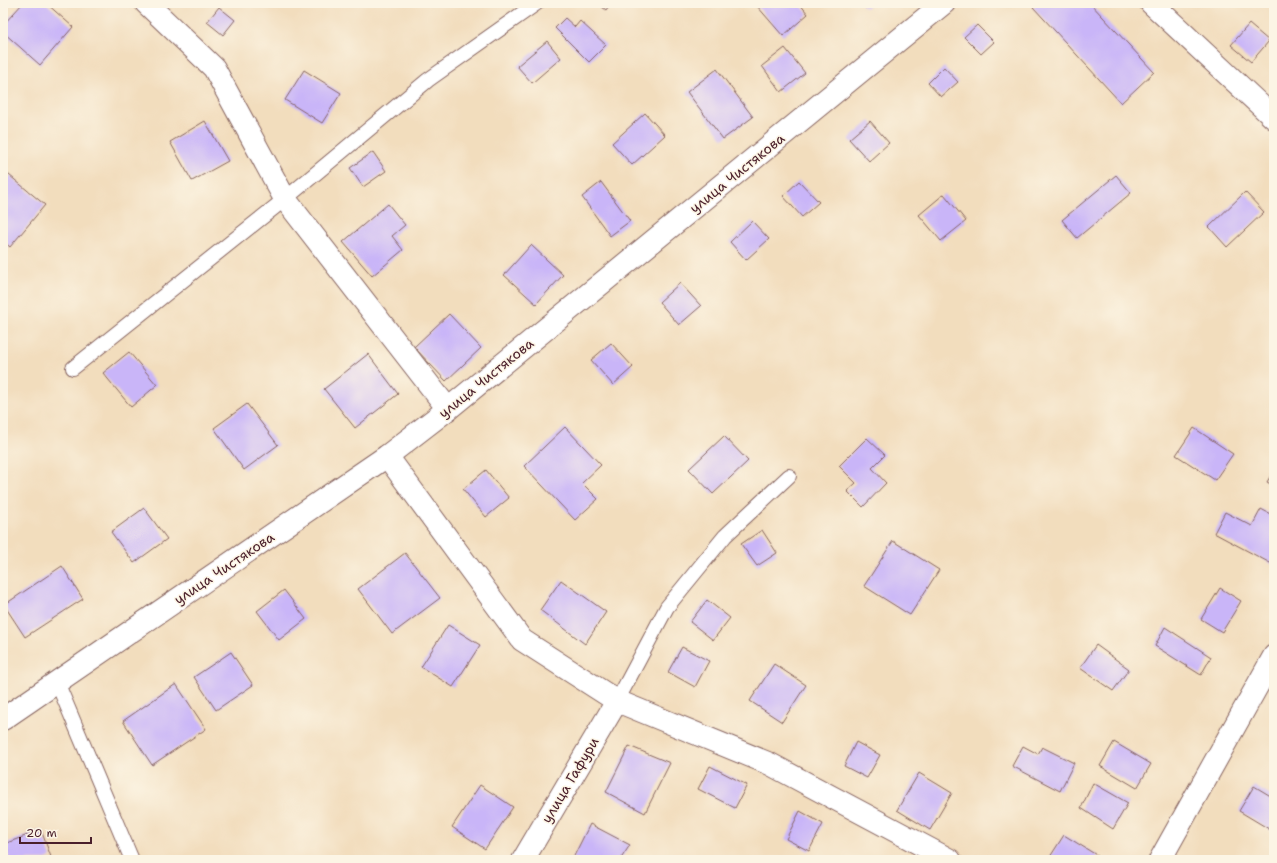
<svg xmlns="http://www.w3.org/2000/svg" width="1277" height="863" viewBox="0 0 1277 863" font-family="'Shantell Sans',sans-serif">
<rect width="100%" height="100%" fill="#fcf5e5"/>
<filter id="ink" filterUnits="userSpaceOnUse"><feTurbulence type="fractalNoise" baseFrequency=".025" numOctaves="2"/><feDisplacementMap in="SourceGraphic" scale="8" xChannelSelector="R" yChannelSelector="G"/><feConvolveMatrix kernelMatrix="1 2 1 2 8 2 1 2 1" color-interpolation-filters="sRGB"/></filter>
<filter id="wash" filterUnits="userSpaceOnUse"><feTurbulence type="fractalNoise" baseFrequency=".012" numOctaves="4" result="noise"/><feDisplacementMap in="SourceGraphic" scale="16" xChannelSelector="R" yChannelSelector="G"/><feGaussianBlur stdDeviation="0.9" result="paint"/><feColorMatrix in="noise" values="0 0 0 0 0 0 0 0 0 0 0 0 0 0 0 0 0 1.4 0 .05"/><feComposite in="paint" operator="in"/></filter>
<g filter="url(#wash)">
<rect width="100%" height="100%" fill="#f2ddbd"/>
<g id="blocks">
<!-- building -->
<g fill="#c9b5f8">
<path d="M 23,3 L 46,3 L 73,27 L 40,65 L 3,32 L 3,25 Z"/>
<path d="M 597,3 L 611,3 L 606,10 Z"/>
<path d="M 761,3 L 799,3 L 808,14 L 783,36 L 757,6 Z"/>
<path d="M 861,3 L 873,3 L 865,8 Z"/>
<path d="M 1037,3 L 1090,3 L 1154,72 L 1121,103 L 1033,7 Z"/>
<path d="M 219,7 L 235,20 L 223,35 L 207,22 Z"/>
<path d="M 565,18 L 575,27 L 580,21 L 606,45 L 589,62 L 555,28 Z"/>
<path d="M 1249,24 L 1269,41 L 1251,62 L 1231,45 Z"/>
<path d="M 977,25 L 994,42 L 981,54 L 964,37 Z"/>
<path d="M 547,41 L 561,58 L 532,83 L 517,66 Z"/>
<path d="M 785,48 L 805,73 L 781,92 L 762,66 Z"/>
<path d="M 944,67 L 958,82 L 941,97 L 928,83 Z"/>
<path d="M 717,69 L 753,117 L 723,139 L 687,92 Z"/>
<path d="M 304,70 L 341,93 L 322,123 L 285,100 Z"/>
<path d="M 645,113 L 665,135 L 632,165 L 612,143 Z"/>
<path d="M 205,121 L 228,161 L 192,181 L 170,142 Z"/>
<path d="M 870,121 L 889,143 L 869,161 L 849,139 Z"/>
<path d="M 373,152 L 386,171 L 363,187 L 350,168 Z"/>
<path d="M 3,170 L 45,205 L 10,247 L 3,241 Z"/>
<path d="M 1116,175 L 1131,193 L 1077,238 L 1062,220 Z"/>
<path d="M 799,181 L 819,202 L 802,217 L 783,196 Z"/>
<path d="M 601,182 L 630,221 L 610,236 L 582,197 Z"/>
<path d="M 1245,192 L 1264,212 L 1227,247 L 1209,227 Z"/>
<path d="M 944,194 L 966,221 L 941,241 L 919,215 Z"/>
<path d="M 388,204 L 405,225 L 392,236 L 403,250 L 372,276 L 343,242 Z"/>
<path d="M 752,221 L 769,239 L 746,260 L 730,242 Z"/>
<path d="M 531,245 L 563,275 L 536,304 L 504,275 Z"/>
<path d="M 680,283 L 701,306 L 679,325 L 659,302 Z"/>
<path d="M 449,314 L 481,348 L 446,381 L 414,347 Z"/>
<path d="M 611,343 L 633,367 L 613,385 L 591,360 Z"/>
<path d="M 129,352 L 157,385 L 131,407 L 103,373 Z"/>
<path d="M 368,354 L 398,394 L 355,428 L 324,389 Z"/>
<path d="M 247,404 L 278,445 L 244,470 L 214,428 Z"/>
<path d="M 565,427 L 601,465 L 582,483 L 598,499 L 575,520 L 524,466 Z"/>
<path d="M 1194,428 L 1233,454 L 1215,480 L 1176,455 Z"/>
<path d="M 724,436 L 748,461 L 713,494 L 689,469 Z"/>
<path d="M 867,438 L 885,455 L 872,468 L 886,483 L 863,507 L 847,491 L 856,483 L 839,466 Z"/>
<path d="M 486,470 L 509,498 L 486,517 L 463,489 Z"/>
<path d="M 1274,470 L 1274,486 L 1267,482 Z"/>
<path d="M 144,508 L 167,539 L 134,563 L 111,532 Z"/>
<path d="M 1261,509 L 1274,516 L 1274,561 L 1272,564 L 1214,533 L 1225,512 L 1252,526 Z"/>
<path d="M 762,530 L 777,553 L 757,566 L 741,544 Z"/>
<path d="M 893,541 L 939,570 L 910,615 L 864,586 Z"/>
<path d="M 405,553 L 440,598 L 392,634 L 358,589 Z"/>
<path d="M 62,566 L 83,599 L 25,637 L 4,605 Z"/>
<path d="M 561,580 L 606,612 L 585,644 L 540,610 Z"/>
<path d="M 1220,588 L 1241,601 L 1222,632 L 1201,619 Z"/>
<path d="M 284,590 L 306,619 L 279,640 L 257,611 Z"/>
<path d="M 707,600 L 730,618 L 713,640 L 690,622 Z"/>
<path d="M 448,625 L 480,645 L 453,687 L 421,667 Z"/>
<path d="M 1165,627 L 1211,657 L 1201,675 L 1155,646 Z"/>
<path d="M 1096,645 L 1129,669 L 1113,691 L 1080,668 Z"/>
<path d="M 682,647 L 709,661 L 695,687 L 668,672 Z"/>
<path d="M 231,652 L 253,685 L 216,710 L 194,677 Z"/>
<path d="M 774,664 L 806,685 L 782,722 L 750,701 Z"/>
<path d="M 176,684 L 206,729 L 152,765 L 123,721 Z"/>
<path d="M 856,742 L 880,755 L 867,778 L 844,766 Z"/>
<path d="M 1114,742 L 1151,764 L 1137,788 L 1100,766 Z"/>
<path d="M 629,746 L 670,763 L 645,813 L 606,792 Z"/>
<path d="M 1023,746 L 1038,754 L 1042,747 L 1074,763 L 1060,791 L 1012,766 Z"/>
<path d="M 710,766 L 747,785 L 735,808 L 698,789 Z"/>
<path d="M 919,773 L 952,793 L 930,830 L 897,810 Z"/>
<path d="M 1093,783 L 1128,803 L 1113,829 L 1081,808 Z"/>
<path d="M 480,785 L 513,807 L 485,849 L 452,827 Z"/>
<path d="M 1254,786 L 1274,798 L 1274,832 L 1239,811 Z"/>
<path d="M 800,811 L 823,824 L 809,851 L 786,839 Z"/>
<path d="M 590,824 L 630,845 L 620,860 L 578,860 L 573,858 Z"/>
<path d="M 41,830 L 51,857 L 43,860 L 10,860 L 4,844 Z"/>
<path d="M 1064,835 L 1098,856 L 1096,860 L 1048,860 Z"/>
</g>
</g>
</g>
<g filter="url(#ink)">
<use href="#blocks" fill-opacity="0" stroke="#85625e" stroke-width="1"/>
<g fill="none" stroke-linecap="round" stroke-linejoin="round">
<defs>
<g id="service">
<path d="M 73,368 L 285,199 L 428,80 L 537,3"/>
<path d="M 57,682 L 132,860"/>
<path d="M 617,701 L 667,607 L 725,536 L 789,476"/>
</g>
<g id="minor">
<path d="M 146,3 L 214,68 L 285,199 L 448,409"/>
<path d="M 1151,3 L 1274,118"/>
<path d="M 387,456 L 522,640 L 617,701 L 770,764 L 950,860"/>
<path d="M 3,719 L 387,456 L 448,409 L 944,3"/>
<path d="M 523,860 L 617,701"/>
<path d="M 1160,860 L 1274,656"/>
</g>
</defs>
<!-- service casing -->
<use href="#service" stroke="#85625e" stroke-width="16"/>
<!-- minor casing -->
<use href="#minor" stroke="#85625e" stroke-width="24"/>
<!-- service -->
<use href="#service" stroke="#fff" stroke-width="14"/>
<!-- minor -->
<use href="#minor" stroke="#fff" stroke-width="22"/>
</g>
</g>
<g text-anchor="middle" dominant-baseline="central" stroke-width="3" stroke-linejoin="round" paint-order="stroke">
<!-- street labels -->
<g font-size="14" fill="#4a1f2b" stroke="#fcf5e5">
<text transform="translate(737 173) rotate(-39)">улица Чистякова</text>
<text transform="translate(486 378) rotate(-39)">улица Чистякова</text>
<text transform="translate(224 568) rotate(-34)">улица Чистякова</text>
<text transform="translate(570 780) rotate(-59)">улица Гафури</text>
</g>
</g>
<!-- margin -->
<rect width="1277" height="863" fill="none" stroke="#fcf5e5" stroke-width="16"/>
<!-- scale -->
<path d="M20 837v6h71v-6" fill="none" stroke="#4a1f2b" stroke-width="2"/>
<text x="26" y="837" font-size="12" fill="#4a1f2b" stroke="#fcf5e5" stroke-width="3" paint-order="stroke">20 m</text>
</svg>
